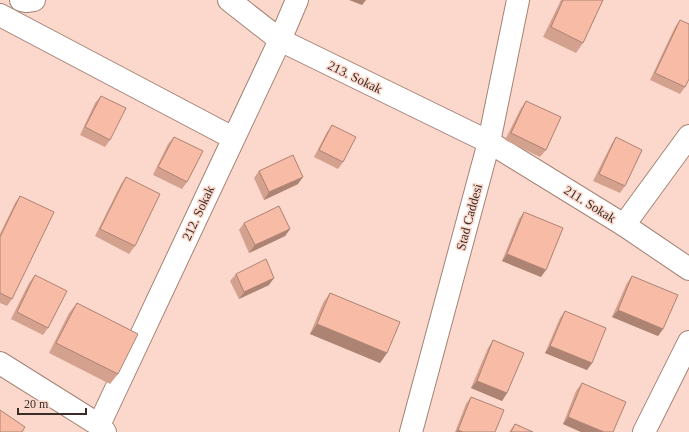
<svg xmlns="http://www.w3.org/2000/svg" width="689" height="432" viewBox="0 0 689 432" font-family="Georgia,serif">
<rect width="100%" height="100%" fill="#fbd8cb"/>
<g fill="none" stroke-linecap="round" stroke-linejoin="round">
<defs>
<g id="street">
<path d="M 21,0 L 26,1 L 34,0"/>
<path d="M 229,0 L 280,40 L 489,142 L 624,225 L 689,269"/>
<path d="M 0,15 L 233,138"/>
<path d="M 624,225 L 689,136"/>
<path d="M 99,425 L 280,40 L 297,0"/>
<path d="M 644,432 L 689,342"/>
</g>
<g id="secondary">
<path d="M 0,363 L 99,425 L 105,432"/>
<path d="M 411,432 L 489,142 L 518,0"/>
</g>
</defs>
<!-- street casing -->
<use href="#street" stroke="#a38377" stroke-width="24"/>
<!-- secondary casing -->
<use href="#secondary" stroke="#a38377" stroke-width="24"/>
<!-- street -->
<use href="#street" stroke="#fff" stroke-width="22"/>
<!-- secondary -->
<use href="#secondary" stroke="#fff" stroke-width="22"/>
</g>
<!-- wall -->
<g fill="#d4a18f">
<path d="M 561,0 L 603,0 L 583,43 L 576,53 L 543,37 Z"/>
<path d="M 680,20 L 685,87 L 680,94 L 650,80 L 675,27 Z"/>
<path d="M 101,96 L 110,140 L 105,147 L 80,135 L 95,103 Z"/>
<path d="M 526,101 L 546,150 L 540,157 L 505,140 L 521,108 Z"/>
<path d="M 332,125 L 343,162 L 338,169 L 314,157 L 327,132 Z"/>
<path d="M 174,137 L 187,182 L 182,189 L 153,175 L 168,144 Z"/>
<path d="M 616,137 L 625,186 L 620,193 L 593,181 L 611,145 Z"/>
<path d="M 259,171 L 298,184 L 264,200 L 254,178 Z"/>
<path d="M 126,177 L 135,246 L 129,254 L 95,236 L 121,184 Z"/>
<path d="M 20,196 L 12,299 L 7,306 L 0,303 L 0,234 L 15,203 Z"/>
<path d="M 524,212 L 541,277 L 502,261 L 519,219 Z"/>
<path d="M 244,223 L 290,229 L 285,236 L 249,253 L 239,230 Z"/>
<path d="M 236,274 L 269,285 L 239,299 L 230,281 Z"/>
<path d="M 35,275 L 48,328 L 43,335 L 11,319 L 29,283 Z"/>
<path d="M 632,276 L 663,329 L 658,336 L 612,317 L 627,283 Z"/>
<path d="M 330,293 L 387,353 L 380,363 L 310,334 L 323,303 Z"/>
<path d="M 77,303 L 118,374 L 110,384 L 49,353 L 69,313 Z"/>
<path d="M 565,311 L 592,363 L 587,370 L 545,353 L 560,318 Z"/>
<path d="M 493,340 L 507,393 L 502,401 L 471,388 L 488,348 Z"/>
<path d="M 582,383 L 613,432 L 581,432 L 563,424 L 576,391 Z"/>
<path d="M 471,397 L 495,432 L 455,432 L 466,404 Z"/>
<path d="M 515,424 L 533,432 L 509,432 Z"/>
</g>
<!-- shaded-wall -->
<g fill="#ad8374">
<path d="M 349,0 L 366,0 L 362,5 Z"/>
<path d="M 303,177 L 298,184 L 264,200 L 269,192 Z"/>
<path d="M 290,229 L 285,236 L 249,253 L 255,245 Z"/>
<path d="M 507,254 L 546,270 L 541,277 L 502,261 Z"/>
<path d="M 274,278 L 269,285 L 239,299 L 244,292 Z"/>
<path d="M 618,310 L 663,329 L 658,336 L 612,317 Z"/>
<path d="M 317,324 L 387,353 L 380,363 L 310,334 Z"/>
<path d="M 550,346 L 592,363 L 587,370 L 545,353 Z"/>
<path d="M 477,381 L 507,393 L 502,401 L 471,388 Z"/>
<path d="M 568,417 L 604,432 L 581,432 L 563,424 Z"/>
<path d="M 458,430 L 463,432 L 456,432 Z"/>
</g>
<!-- building -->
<g fill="#f7bba6" stroke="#ad8374">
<path d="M 563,0 L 603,0 L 583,43 L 551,27 Z"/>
<path d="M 680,20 L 689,24 L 689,79 L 685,87 L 655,73 Z"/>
<path d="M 101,96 L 126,108 L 110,140 L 85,127 Z"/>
<path d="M 526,101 L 561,117 L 546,150 L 511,133 Z"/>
<path d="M 332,125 L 356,137 L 343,162 L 319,150 Z"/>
<path d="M 174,137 L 203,151 L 187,182 L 158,167 Z"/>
<path d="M 616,137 L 642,150 L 625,186 L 599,174 Z"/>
<path d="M 293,155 L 303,177 L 269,192 L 259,171 Z"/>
<path d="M 126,177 L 160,194 L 135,246 L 100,229 Z"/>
<path d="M 20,196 L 54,212 L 12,299 L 0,293 L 0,237 Z"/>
<path d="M 279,206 L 290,229 L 255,245 L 244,223 Z"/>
<path d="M 524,212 L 563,228 L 546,270 L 507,254 Z"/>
<path d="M 266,259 L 274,278 L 244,292 L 236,274 Z"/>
<path d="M 35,275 L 67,291 L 48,328 L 17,312 Z"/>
<path d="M 632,276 L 678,295 L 663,329 L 618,310 Z"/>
<path d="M 330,293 L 400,322 L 387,353 L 317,324 Z"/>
<path d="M 77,303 L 138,334 L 118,374 L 56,343 Z"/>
<path d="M 565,311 L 606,328 L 592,363 L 550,346 Z"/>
<path d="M 493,340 L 524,353 L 507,393 L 477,381 Z"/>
<path d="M 582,383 L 626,402 L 613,432 L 604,432 L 568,417 Z"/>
<path d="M 471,397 L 504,410 L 495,432 L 463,432 L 458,430 Z"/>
<path d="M 0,410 L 25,427 L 22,432 L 0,432 Z"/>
<path d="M 515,424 L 533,432 L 511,432 Z"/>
</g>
<g text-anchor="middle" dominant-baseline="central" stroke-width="3" stroke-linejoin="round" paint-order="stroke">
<!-- street labels -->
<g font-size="13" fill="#3a2d28" stroke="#fbd8cb">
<text transform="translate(355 77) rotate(26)">213. Sokak</text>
<text transform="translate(590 204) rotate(32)">211. Sokak</text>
<text transform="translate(198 213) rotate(-65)">212. Sokak</text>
<text transform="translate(469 217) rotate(-75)">Stad Caddesi</text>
</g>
</g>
<!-- scale -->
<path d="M18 408v6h68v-6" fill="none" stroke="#3a2d28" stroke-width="2"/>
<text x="24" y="408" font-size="12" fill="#3a2d28" stroke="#fbd8cb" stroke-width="3" paint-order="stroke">20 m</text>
</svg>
